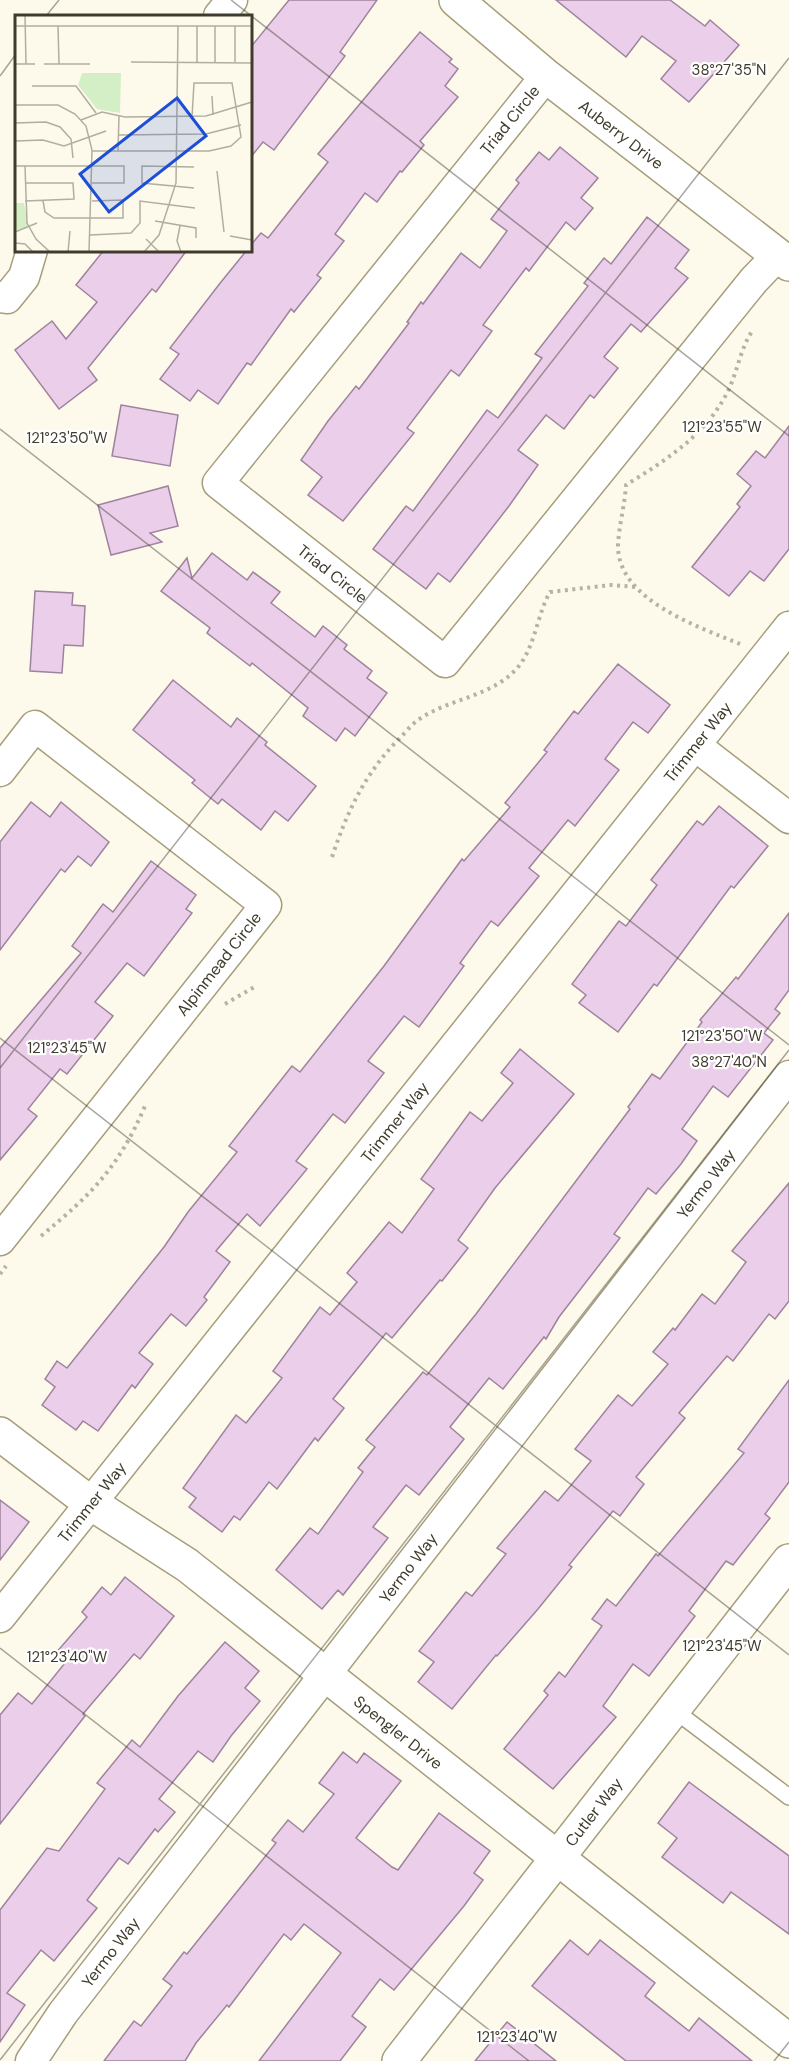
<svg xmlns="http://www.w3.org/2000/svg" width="789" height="2061" viewBox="0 0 789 2061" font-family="'DM Sans',sans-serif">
<rect width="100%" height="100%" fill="#fdfaeb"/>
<!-- building -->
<g fill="#ebceea" stroke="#9e839d" stroke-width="1.5">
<path d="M 289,0 L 377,0 L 340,52 L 345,56 L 274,150 L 263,142 L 250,158 L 250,48 Z"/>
<path d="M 556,0 L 670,0 L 705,26 L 710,20 L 739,45 L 689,102 L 661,79 L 676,61 L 642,36 L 626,57 Z"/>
<path d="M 420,32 L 452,59 L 449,62 L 458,69 L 445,86 L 458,97 L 420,141 L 424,145 L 402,172 L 400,171 L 377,202 L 365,193 L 335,234 L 344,241 L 317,275 L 321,278 L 294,312 L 291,309 L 251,365 L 247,363 L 218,404 L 198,390 L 190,401 L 160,379 L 179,354 L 170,348 L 221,282 L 247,250 L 250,250 L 250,246 L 261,233 L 268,238 L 328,162 L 318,154 Z"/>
<path d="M 560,147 L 598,178 L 581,198 L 593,208 L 575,230 L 566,222 L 529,271 L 526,268 L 483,325 L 492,331 L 459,376 L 451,370 L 407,428 L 414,433 L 343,521 L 308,495 L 322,477 L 301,460 L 328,421 L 356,386 L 359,389 L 409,323 L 407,322 L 421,302 L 423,304 L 461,253 L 480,268 L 507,231 L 491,219 L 519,183 L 516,180 L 539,152 L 549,160 Z"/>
<path d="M 647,217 L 689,250 L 675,268 L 688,278 L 641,332 L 631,324 L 604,357 L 618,368 L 594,398 L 590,395 L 564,429 L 546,415 L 518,450 L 538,465 L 509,506 L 450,582 L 438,573 L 426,589 L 373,549 L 406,506 L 413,511 L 487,410 L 498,418 L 542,358 L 535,354 L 588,286 L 584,283 L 604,258 L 611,264 Z"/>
<path d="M 104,250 L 187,250 L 156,292 L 152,289 L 88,368 L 97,380 L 59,409 L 15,350 L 52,321 L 66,339 L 97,302 L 76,285 Z"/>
<path d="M 121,405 L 178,415 L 170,466 L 112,456 Z"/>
<path d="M 789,426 L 789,549 L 764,581 L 750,571 L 729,596 L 692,567 L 740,507 L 737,504 L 751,486 L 737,474 L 756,451 L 765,458 Z"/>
<path d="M 168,486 L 178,526 L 150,533 L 162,542 L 111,555 L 98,505 Z"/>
<path d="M 212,553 L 247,580 L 253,572 L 280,592 L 271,603 L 315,637 L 323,626 L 347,645 L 344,649 L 372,671 L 367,678 L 387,693 L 355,736 L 345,728 L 336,741 L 303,716 L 308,708 L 252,663 L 250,666 L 207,633 L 210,628 L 161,591 L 187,558 L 192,578 Z"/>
<path d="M 35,591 L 73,593 L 72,605 L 85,606 L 83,646 L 64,645 L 62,673 L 30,671 Z"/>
<path d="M 618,664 L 670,705 L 648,733 L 633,722 L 605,759 L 619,770 L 575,826 L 568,820 L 529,868 L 539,876 L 498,926 L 491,921 L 460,963 L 464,966 L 419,1027 L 404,1016 L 368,1061 L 384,1073 L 345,1123 L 333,1114 L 296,1161 L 307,1169 L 260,1226 L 247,1214 L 216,1251 L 230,1262 L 204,1297 L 207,1300 L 186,1326 L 171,1314 L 139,1353 L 153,1364 L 135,1388 L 132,1385 L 98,1431 L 83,1421 L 76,1430 L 42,1405 L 55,1387 L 45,1379 L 57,1361 L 67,1368 L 164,1247 L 188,1212 L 237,1152 L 229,1146 L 292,1066 L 300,1072 L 384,966 L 462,859 L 464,861 L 510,807 L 505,803 L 547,752 L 544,750 L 574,711 L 578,714 Z"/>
<path d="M 173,680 L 231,727 L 237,718 L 267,742 L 265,745 L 316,786 L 288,821 L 275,811 L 261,830 L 222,799 L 218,804 L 192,783 L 195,780 L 133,730 Z"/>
<path d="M 31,802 L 50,817 L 61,802 L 109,842 L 91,866 L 78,856 L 65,872 L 61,869 L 0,950 L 0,842 Z"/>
<path d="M 719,806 L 768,846 L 734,888 L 731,886 L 657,986 L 654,984 L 618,1032 L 579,1003 L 586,995 L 572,984 L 619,921 L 626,926 L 657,885 L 651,880 L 697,821 L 703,825 Z"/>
<path d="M 151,861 L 196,895 L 186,909 L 192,913 L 144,976 L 127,963 L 95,1002 L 113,1016 L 67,1074 L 60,1069 L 28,1109 L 37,1116 L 0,1160 L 0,1048 L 81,953 L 72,946 L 103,904 L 113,912 Z"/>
<path d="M 789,913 L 789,990 L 775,1009 L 780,1013 L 764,1033 L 773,1040 L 728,1097 L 713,1086 L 682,1129 L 697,1141 L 681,1164 L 656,1194 L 648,1188 L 614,1234 L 620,1238 L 559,1317 L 546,1339 L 544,1337 L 503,1389 L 489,1378 L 450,1427 L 464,1439 L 419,1495 L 406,1485 L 373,1527 L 388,1538 L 343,1595 L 338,1590 L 322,1609 L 276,1570 L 310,1528 L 318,1534 L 363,1472 L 358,1468 L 375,1447 L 366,1440 L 423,1372 L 427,1375 L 476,1314 L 630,1109 L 628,1107 L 652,1074 L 660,1079 L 702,1022 L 700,1020 L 736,977 L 738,979 Z"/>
<path d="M 520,1049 L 574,1094 L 495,1188 L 458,1240 L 468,1248 L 442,1281 L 440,1280 L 392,1338 L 386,1333 L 333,1399 L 344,1408 L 318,1441 L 315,1438 L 277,1489 L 269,1482 L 240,1520 L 234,1516 L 222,1532 L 189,1507 L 196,1498 L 183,1488 L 236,1415 L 246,1423 L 282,1378 L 273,1371 L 320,1307 L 330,1315 L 357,1282 L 347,1273 L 389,1222 L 402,1233 L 434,1189 L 421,1179 L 470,1112 L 482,1121 L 513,1083 L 501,1073 Z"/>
<path d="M 789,1183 L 789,1301 L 775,1319 L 769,1314 L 733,1361 L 727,1356 L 679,1413 L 685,1418 L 636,1477 L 644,1484 L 620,1516 L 613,1511 L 569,1565 L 572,1567 L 538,1609 L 497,1656 L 496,1655 L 452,1709 L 418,1682 L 434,1662 L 419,1651 L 466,1592 L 472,1596 L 506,1554 L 497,1548 L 545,1491 L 558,1501 L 591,1461 L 575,1449 L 618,1395 L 632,1406 L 668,1364 L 653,1352 L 673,1328 L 675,1330 L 702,1294 L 715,1304 L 746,1262 L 732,1251 Z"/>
<path d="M 789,1380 L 789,1482 L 765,1514 L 770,1518 L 733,1565 L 726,1561 L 689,1611 L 695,1616 L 649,1676 L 633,1664 L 603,1706 L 616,1717 L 553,1789 L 504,1749 L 548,1695 L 544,1691 L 559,1672 L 565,1677 L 602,1626 L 592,1619 L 607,1599 L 616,1606 L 656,1554 L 658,1556 L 699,1507 L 744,1453 L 738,1449 Z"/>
<path d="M 0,1500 L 29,1522 L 0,1560 Z"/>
<path d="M 125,1577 L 174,1616 L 140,1659 L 134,1654 L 83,1714 L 85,1716 L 0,1824 L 0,1715 L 18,1693 L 32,1704 L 65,1663 L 54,1655 L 87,1617 L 82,1612 L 102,1587 L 111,1595 Z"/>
<path d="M 225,1642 L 259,1671 L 245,1688 L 260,1701 L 231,1736 L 213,1762 L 198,1751 L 159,1799 L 175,1812 L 158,1832 L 155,1829 L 128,1864 L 119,1858 L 87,1900 L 97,1908 L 54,1961 L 41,1950 L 7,1993 L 25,2005 L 0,2042 L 0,1910 L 47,1848 L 59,1851 L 105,1789 L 97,1783 L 132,1740 L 140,1747 L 178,1696 Z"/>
<path d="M 343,1752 L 357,1763 L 364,1753 L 401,1781 L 356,1838 L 392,1867 L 398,1870 L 439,1813 L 490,1851 L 474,1873 L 483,1880 L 464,1906 L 394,1990 L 380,1979 L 352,2016 L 366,2027 L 340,2061 L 259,2061 L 341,1953 L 304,1924 L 291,1940 L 284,1934 L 229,2007 L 227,2005 L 196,2043 L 185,2061 L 104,2061 L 134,2021 L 141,2026 L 172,1986 L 163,1979 L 184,1952 L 187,1954 L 276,1843 L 272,1840 L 288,1820 L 303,1832 L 334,1794 L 319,1783 Z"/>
<path d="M 689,1782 L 789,1856 L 789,1934 L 731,1892 L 723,1903 L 662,1857 L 677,1838 L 658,1823 Z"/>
<path d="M 570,1940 L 588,1955 L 600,1940 L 655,1983 L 645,1996 L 689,2031 L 699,2018 L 752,2061 L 626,2061 L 532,1986 Z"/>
<path d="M 507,2022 L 556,2061 L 475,2061 Z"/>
</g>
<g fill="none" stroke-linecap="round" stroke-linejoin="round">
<defs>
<path id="lane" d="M 674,1710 L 789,1797"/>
<g id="street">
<path d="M 219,16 L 232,0"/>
<path id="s1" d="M 546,76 L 218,483 L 445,662 L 754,280 L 778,255"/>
<path d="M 0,297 L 7,298 L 24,277 L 32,250"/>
<path d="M 696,746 L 789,818"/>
<path d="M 0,771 L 35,726 L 266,905 L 0,1240"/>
<path id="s2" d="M 0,1617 L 789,627"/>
<path id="s3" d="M 31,2061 L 63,2013 L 789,1076"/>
</g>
<g id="secondary">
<path id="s4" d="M 456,0 L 546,76 L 789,264"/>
<path id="s5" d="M 0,1434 L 89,1502 L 187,1565 L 789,2041"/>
<path id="s6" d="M 399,2061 L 789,1561"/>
</g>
</defs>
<!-- lane casing -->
<use href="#lane" stroke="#a69e7b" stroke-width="18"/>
<!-- street casing -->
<use href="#street" stroke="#a69e7b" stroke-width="33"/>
<!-- secondary casing -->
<use href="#secondary" stroke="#a69e7b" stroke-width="36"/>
<!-- path -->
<g stroke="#b6b3a4" stroke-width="4" stroke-dasharray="3 4.5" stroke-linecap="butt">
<path d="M 740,644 C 699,627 617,600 618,545 C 619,525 625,504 626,485 C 666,460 703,437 726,395 C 737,375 740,348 753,330"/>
<path d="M 332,857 C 347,812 365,773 399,739 C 405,733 411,725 418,720 C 449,698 493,697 518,667 C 535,647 537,615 550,592 L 611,585 L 636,587"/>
<path d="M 225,1004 L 256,986"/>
<path d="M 41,1236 C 91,1195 119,1167 145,1106"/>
<path d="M 0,1274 L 6,1266"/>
</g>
<!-- lane -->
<use href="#lane" stroke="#fff" stroke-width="15"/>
<!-- street -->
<use href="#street" stroke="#fff" stroke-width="30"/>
<!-- secondary -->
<use href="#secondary" stroke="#fff" stroke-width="33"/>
</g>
<!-- ticks -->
<path fill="none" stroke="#3f3c2d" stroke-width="1.5" stroke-opacity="0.45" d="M 231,0 L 789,436M 46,16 L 59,0M 0,76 L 16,54M 0,429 L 789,1045M 0,1038 L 789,1655M 0,1068 L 789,58M 0,1648 L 529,2061M 0,2060 L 789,1050M 774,2061 L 789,2042"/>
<g text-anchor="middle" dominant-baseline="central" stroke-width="4.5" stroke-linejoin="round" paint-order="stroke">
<!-- street labels -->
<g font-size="16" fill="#3f3c2d" stroke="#fff">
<text transform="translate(510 120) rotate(-51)">Triad Circle</text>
<text stroke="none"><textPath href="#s4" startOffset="213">Auberry Drive</textPath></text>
<text stroke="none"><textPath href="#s1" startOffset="669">Triad Circle</textPath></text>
<text stroke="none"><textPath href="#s2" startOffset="1119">Trimmer Way</textPath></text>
<text transform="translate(219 964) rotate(-52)">Alpinmead Circle</text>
<text stroke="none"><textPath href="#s2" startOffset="633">Trimmer Way</textPath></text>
<text stroke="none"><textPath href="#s3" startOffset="1107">Yermo Way</textPath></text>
<text stroke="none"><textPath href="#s2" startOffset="147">Trimmer Way</textPath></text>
<text stroke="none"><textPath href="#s3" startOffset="621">Yermo Way</textPath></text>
<text stroke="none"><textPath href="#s5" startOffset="498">Spengler Drive</textPath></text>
<text stroke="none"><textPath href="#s6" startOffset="316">Cutler Way</textPath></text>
<text stroke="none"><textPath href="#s3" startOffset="135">Yermo Way</textPath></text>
</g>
</g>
<!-- overview -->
<g transform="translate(15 15)">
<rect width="237" height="237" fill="#fdfaeb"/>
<path d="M 67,58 L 106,58 L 105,98 L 82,94 L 63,70 ZM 0,188 L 9,188 L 13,212 L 0,215 Z" fill="#d4efc6"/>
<path fill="none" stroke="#b1ae9f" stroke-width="1.5" d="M 10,0 L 11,49M 0,11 L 237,11M 43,11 L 44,49M 116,47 L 237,48M 182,47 L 182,11M 200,47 L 200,11M 220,47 L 220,11M 0,49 L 20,49M 29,49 L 75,49M 17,71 L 61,71 L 81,98M 197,81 L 198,100M 0,90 L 43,90 L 60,99 L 71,111 L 77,135 L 74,237M 66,105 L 87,97 L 110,102 L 191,101 L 237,87M 0,108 L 31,107 L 45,112 L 56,124 L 58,143M 103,120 L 191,119 L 226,110M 0,126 L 28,125 L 49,131 L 91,116M 77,136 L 194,136 L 216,131 L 226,122 L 217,68 L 179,68 L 177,102M 103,136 L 104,101M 0,151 L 109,151 L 109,168 L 77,168M 10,151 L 12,208 L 21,224 L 35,237M 179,152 L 127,151 L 127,168 L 179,173M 202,156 L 209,217M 10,186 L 59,184 L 58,168 L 10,168M 28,186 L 30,197 L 39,203 L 108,203 L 108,185 L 77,186M 140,206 L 181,213 L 181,223M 165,211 L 162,226 L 166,237M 0,217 L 22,208M 75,220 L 116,218 L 125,208 L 125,186 L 180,193M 215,221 L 237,225M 131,224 L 144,237M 0,228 L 10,229 L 18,237M 53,237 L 55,216M 129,237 L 144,220 L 161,168 L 163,11"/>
<path fill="#1d4ed8" fill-opacity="0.15" stroke="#1d4ed8" stroke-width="3" d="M 162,83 L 191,121 L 94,197 L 65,159 Z"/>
<rect width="237" height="237" fill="none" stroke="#3f3c2d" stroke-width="3"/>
</g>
<g font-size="15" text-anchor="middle" fill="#3f3c2d" stroke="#fff" stroke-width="4.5" stroke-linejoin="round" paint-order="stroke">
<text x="729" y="75">38°27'35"N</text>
<text x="722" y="432">121°23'55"W</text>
<text x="67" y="443">121°23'50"W</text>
<text x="722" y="1041">121°23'50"W</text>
<text x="67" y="1053">121°23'45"W</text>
<text x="729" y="1067">38°27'40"N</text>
<text x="722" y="1651">121°23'45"W</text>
<text x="67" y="1662">121°23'40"W</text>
<text x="517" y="2042">121°23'40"W</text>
</g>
</svg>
